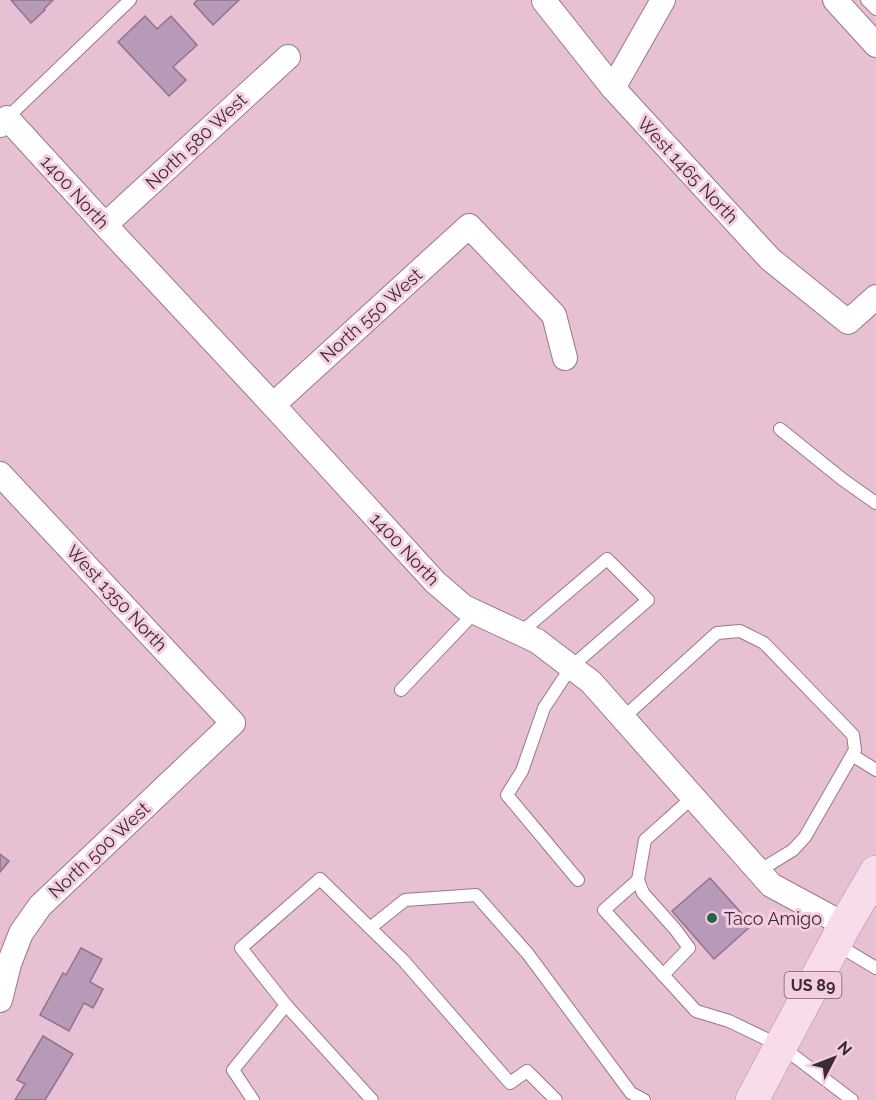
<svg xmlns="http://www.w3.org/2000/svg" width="876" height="1100" viewBox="0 0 876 1100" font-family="Raleway,sans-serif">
<rect width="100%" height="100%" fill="#e7c0d4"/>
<!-- building -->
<g fill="#b79ab7" stroke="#8f738f" stroke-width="1.5">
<path d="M 11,0 L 53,0 L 44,9 L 45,10 L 31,23 Z"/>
<path d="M 197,0 L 239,0 L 213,25 L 194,4 Z"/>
<path d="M 145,16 L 157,29 L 171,16 L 197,45 L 173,67 L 186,80 L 169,96 L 118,42 Z"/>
<path d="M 0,854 L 9,861 L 0,872 Z"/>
<path d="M 710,878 L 752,925 L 714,959 L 672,911 Z"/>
<path d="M 81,948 L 102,959 L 90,982 L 103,989 L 93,1008 L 84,1003 L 69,1031 L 40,1015 L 63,973 L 66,975 Z"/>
<path d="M 43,1036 L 73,1054 L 45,1100 L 15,1100 L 25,1084 L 17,1080 Z"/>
</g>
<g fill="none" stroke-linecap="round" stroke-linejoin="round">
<defs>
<g id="service">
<path d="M 867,0 L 876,9"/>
<path d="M 7,118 L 130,0"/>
<path d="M 780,429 L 842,479 L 876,503"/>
<path d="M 520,633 L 607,559 L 648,600 L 571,667 L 544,708 L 522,771 L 507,795 L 578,880"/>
<path d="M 401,690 L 475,612"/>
<path d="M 623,718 L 717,633 L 740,631 L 764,643 L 853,735 L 855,750 L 805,837 L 793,850 L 759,871"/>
<path d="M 852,755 L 876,770"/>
<path d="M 693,797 L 645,840 L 638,880 L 604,910 L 696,1011 L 729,1021 L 781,1046 L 852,1100"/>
<path d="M 638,880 L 643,893 L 675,929 L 689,948 L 663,975"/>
<path d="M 370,928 L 405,900 L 476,895 L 528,954 L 631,1093 L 644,1100"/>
<path d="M 836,944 L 876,968"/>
<path d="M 253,1100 L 233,1070 L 286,1005"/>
<path d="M 372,1100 L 286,1005 L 241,948 L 320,879 L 403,960 L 510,1083 L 527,1071 L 556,1100"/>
</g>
<g id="minor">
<path d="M 835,0 L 876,45"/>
<path d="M 544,1 L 613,88 L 770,259 L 848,322 L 876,297"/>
<path d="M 613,88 L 663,0"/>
<path d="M 0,125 L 7,118 L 105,225 L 273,405 L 435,582 L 464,607 L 537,641 L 591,682 L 771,885 L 845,925"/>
<path d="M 105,225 L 288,57"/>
<path d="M 273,405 L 469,226 L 554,315 L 565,358"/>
<path d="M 0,474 L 233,723 L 40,906 L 21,933 L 9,964 L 0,1000"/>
</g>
<path id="primary" d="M 752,1100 L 845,925 L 876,872"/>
</defs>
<!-- service casing -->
<use href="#service" stroke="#9b778a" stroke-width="14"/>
<!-- minor casing -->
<use href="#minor" stroke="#9b778a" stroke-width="26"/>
<!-- primary casing -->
<use href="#primary" stroke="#b38ea2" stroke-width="34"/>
<!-- service -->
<use href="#service" stroke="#fff" stroke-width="12"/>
<!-- minor -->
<use href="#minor" stroke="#fff" stroke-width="24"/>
<!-- primary -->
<use href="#primary" stroke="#f8dceb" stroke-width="33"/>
</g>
<!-- markers -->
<circle fill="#27634d" stroke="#f5cde1" stroke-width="2" cx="712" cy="918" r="6"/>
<g text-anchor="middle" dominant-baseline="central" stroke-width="6" stroke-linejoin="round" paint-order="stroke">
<!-- shield labels -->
<rect fill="#f5cde1" stroke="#735c67" stroke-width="1.5" x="784.5" y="972" width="57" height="26" rx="4.5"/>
<g font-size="16" font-weight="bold" fill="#3b2b33">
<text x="813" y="985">US 89</text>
</g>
<!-- street labels -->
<g font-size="18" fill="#3b2b33" stroke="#f5cde1">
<text transform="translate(196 141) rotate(-43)">North 580 West</text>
<text transform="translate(688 170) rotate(47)">West 1465 North</text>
<text transform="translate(75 192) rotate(48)">1400 North</text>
<text transform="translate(371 315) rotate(-42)">North 550 West</text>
<text transform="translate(405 549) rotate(47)">1400 North</text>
<text transform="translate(117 598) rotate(47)">West 1350 North</text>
<text transform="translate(99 850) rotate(-43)">North 500 West</text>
</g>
<!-- poi labels -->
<g font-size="18" fill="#3b2b33" stroke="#f5cde1" text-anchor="start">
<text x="724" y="918">Taco Amigo</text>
</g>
</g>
<!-- north arrow -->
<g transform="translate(834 1058) rotate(48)" stroke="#f5cde1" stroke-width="4.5" paint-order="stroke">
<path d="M0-4.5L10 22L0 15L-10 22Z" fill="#3b2b33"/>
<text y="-9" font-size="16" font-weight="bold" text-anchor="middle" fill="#3b2b33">N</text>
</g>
</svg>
